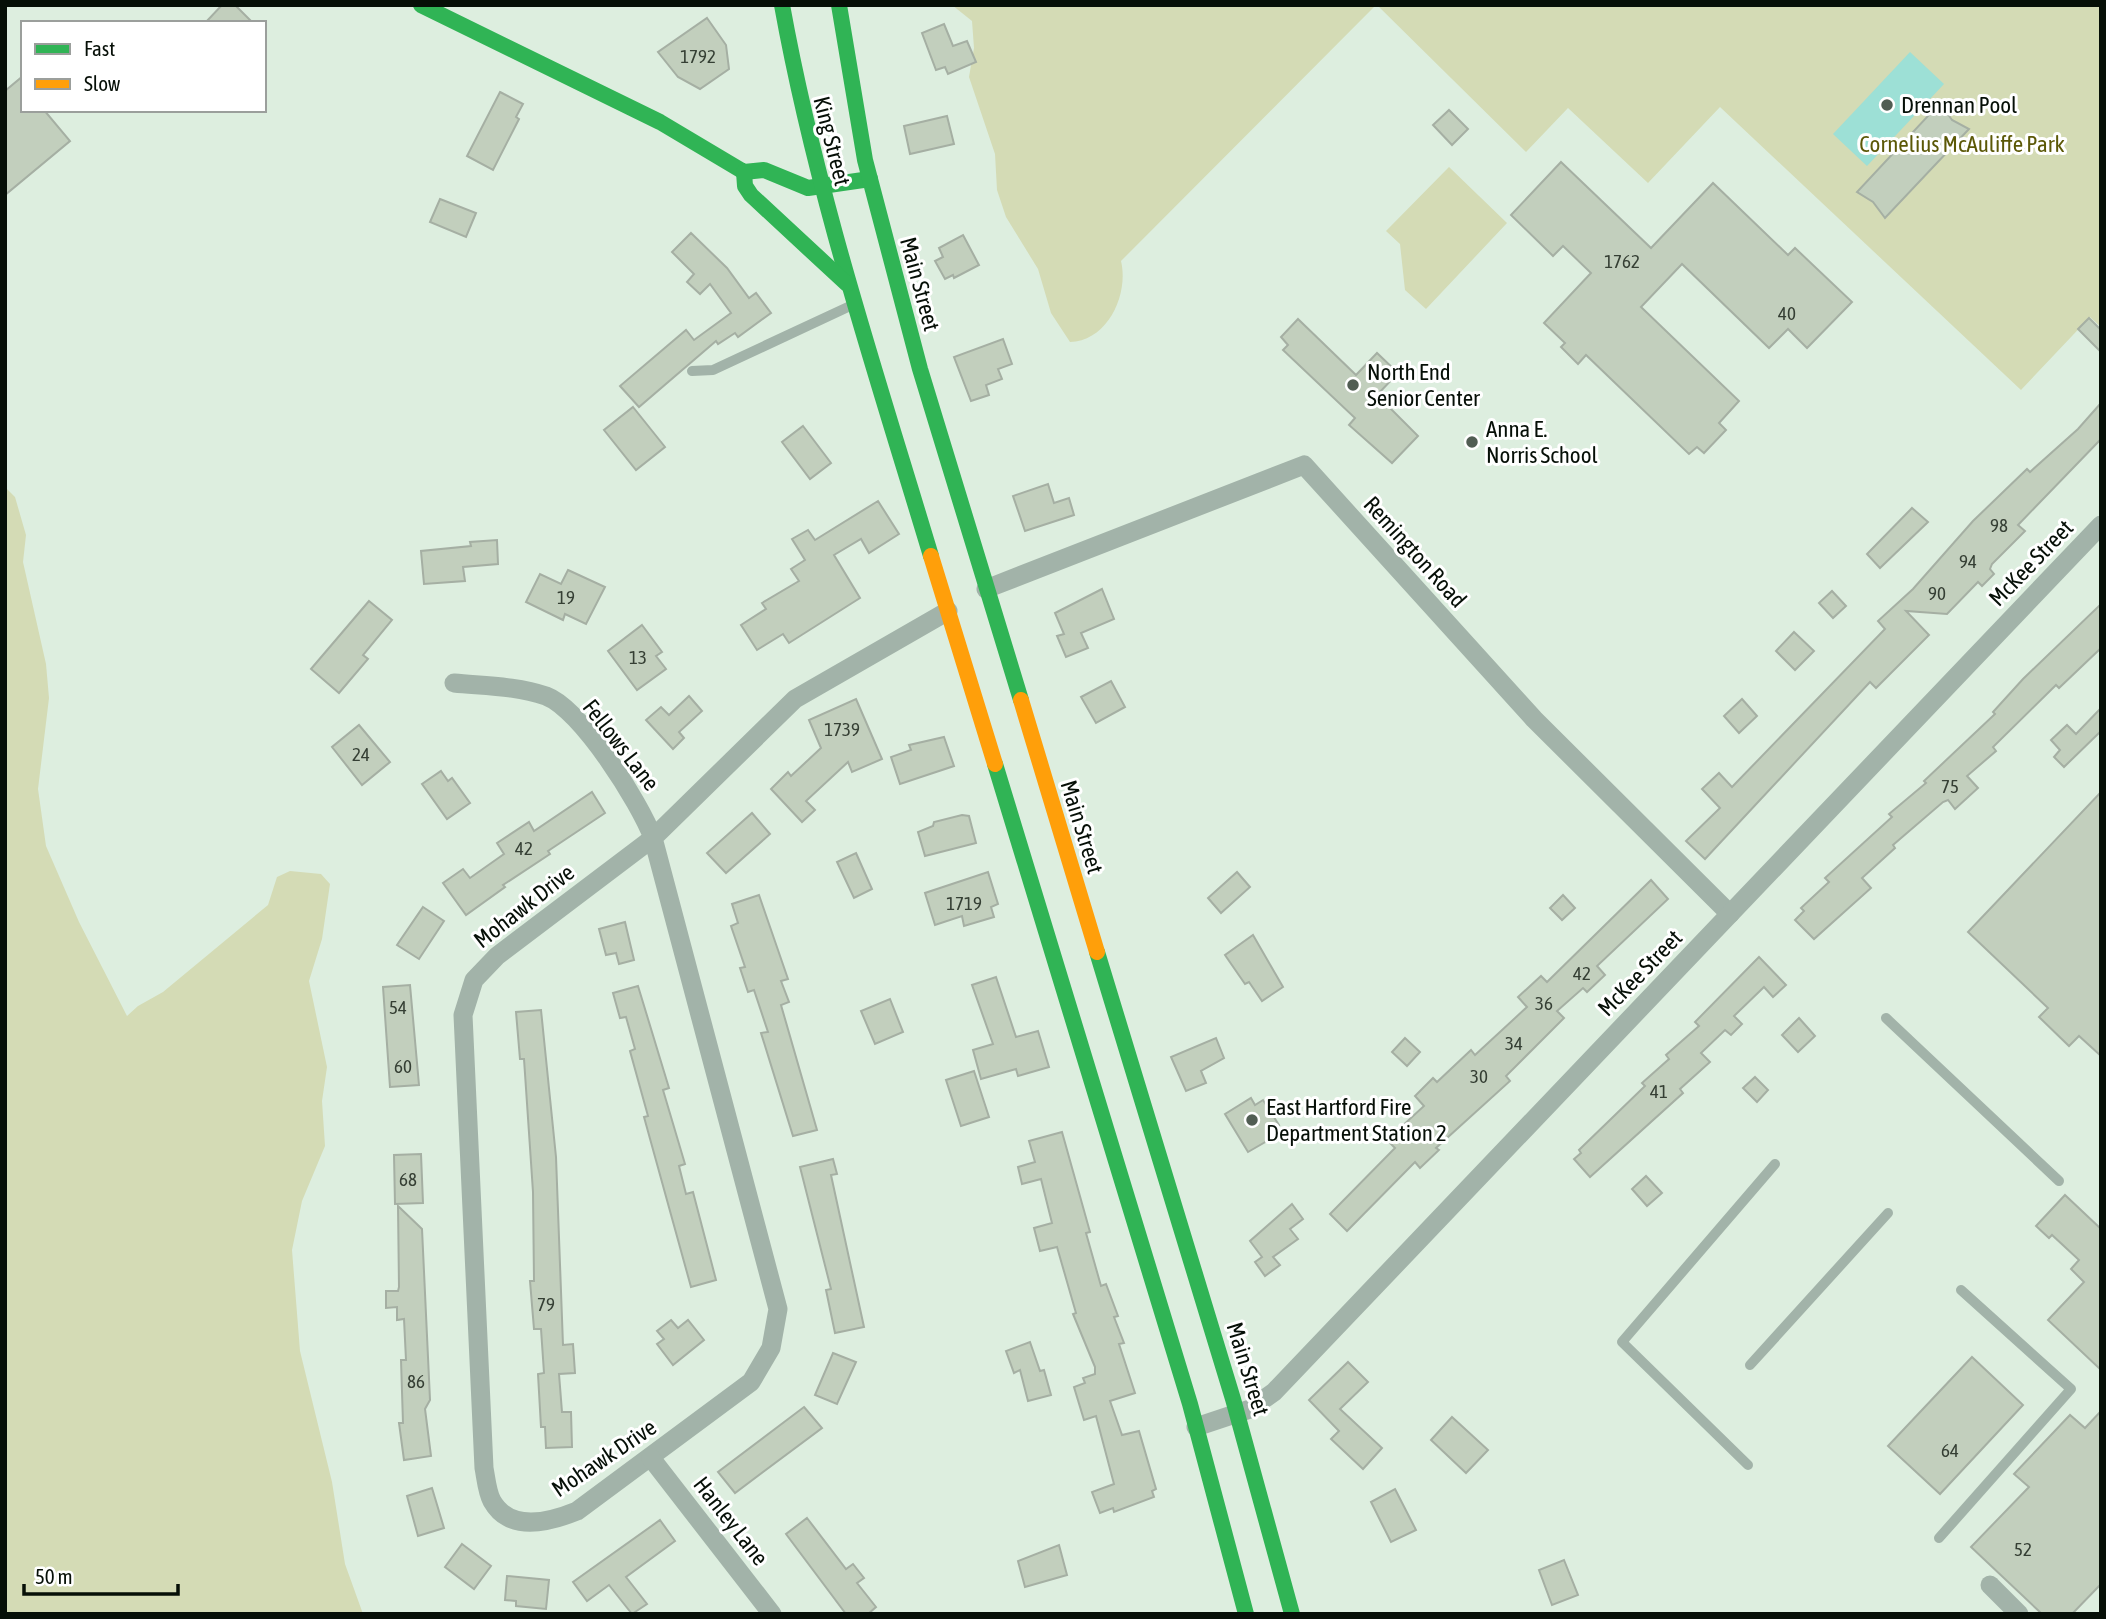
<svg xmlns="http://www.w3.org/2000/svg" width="2106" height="1619" viewBox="0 0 2106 1619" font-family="'Asap Condensed',sans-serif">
<rect width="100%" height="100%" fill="#ddeedf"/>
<!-- green -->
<g fill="#d4dbb5">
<path d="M 952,5 L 1376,5 L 1121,261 C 1129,294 1108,341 1070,342 L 1051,313 L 1038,269 L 1006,217 L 997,190 L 995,154 L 969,77 L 974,48 L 972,21 Z"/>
<path d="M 1377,5 L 2101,5 L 2101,327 L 2090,317 L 2021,390 L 1720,107 L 1648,183 L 1568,108 L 1526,152 Z"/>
<path d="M 1449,167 L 1507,223 L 1426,309 L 1405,290 L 1400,244 L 1386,231 Z"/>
<path d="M 5,487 L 15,497 L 26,535 L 23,562 L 46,664 L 49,698 L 38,789 L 46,846 L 79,922 L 127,1016 L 138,1006 L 163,992 L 268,905 L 277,877 L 290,871 L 321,874 L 330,884 L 322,939 L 309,981 L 327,1067 L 322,1101 L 325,1146 L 302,1201 L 292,1250 L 300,1351 L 332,1482 L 345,1564 L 363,1614 L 5,1614 Z"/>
</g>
<!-- water -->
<path fill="#9de0d6" d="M 1910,52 L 1944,84 L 1867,166 L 1833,134 Z"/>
<!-- building -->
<g fill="#c2cfbd" stroke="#a5afa3" stroke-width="2">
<path d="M 222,5 L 235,5 L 253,23 L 205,23 Z"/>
<path d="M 707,18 L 726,45 L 729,69 L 700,89 L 678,77 L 658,52 Z"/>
<path d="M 944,24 L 953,46 L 967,41 L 976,62 L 948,74 L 945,67 L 936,70 L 922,33 Z"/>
<path d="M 23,76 L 23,110 L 44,110 L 70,141 L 5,195 L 5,91 Z"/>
<path d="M 500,92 L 523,104 L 516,117 L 519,119 L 493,170 L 467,156 Z"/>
<path d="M 1940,103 L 1952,120 L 1969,129 L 1885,218 L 1873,202 L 1857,192 Z"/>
<path d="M 1449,110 L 1468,129 L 1452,145 L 1433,125 Z"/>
<path d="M 947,116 L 954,144 L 910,154 L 904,126 Z"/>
<path d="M 1561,162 L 1651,248 L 1713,183 L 1788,255 L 1795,248 L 1852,302 L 1807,348 L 1788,329 L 1769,348 L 1682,264 L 1641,307 L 1739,401 L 1719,423 L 1726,430 L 1704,453 L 1697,447 L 1689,454 L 1586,355 L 1578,364 L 1561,347 L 1565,343 L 1544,323 L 1591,273 L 1563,246 L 1553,256 L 1511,215 Z"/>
<path d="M 440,199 L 476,213 L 466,237 L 430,222 Z"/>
<path d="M 691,233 L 727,268 L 749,298 L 756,293 L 771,313 L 738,337 L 735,333 L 718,344 L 716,341 L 639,407 L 620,386 L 686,330 L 694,340 L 731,313 L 710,284 L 700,294 L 687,282 L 694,274 L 672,252 Z"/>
<path d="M 963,235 L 979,265 L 954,278 L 953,275 L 945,279 L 935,261 L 943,257 L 939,248 Z"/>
<path d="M 2089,318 L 2101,330 L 2101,352 L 2078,329 Z"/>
<path d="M 1298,319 L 1356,375 L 1377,353 L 1398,373 L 1377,395 L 1418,436 L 1392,463 L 1349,425 L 1355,418 L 1283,350 L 1288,345 L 1281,337 Z"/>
<path d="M 1003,339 L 1012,364 L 998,369 L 1002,379 L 986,385 L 989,395 L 971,401 L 954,357 Z"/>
<path d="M 2101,403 L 2101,439 L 2018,525 L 2025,531 L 1992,564 L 1990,569 L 1994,574 L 1982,586 L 1978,582 L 1947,614 L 1906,611 L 1929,635 L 1876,688 L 1870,682 L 1705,859 L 1686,841 L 1720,808 L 1702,789 L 1719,773 L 1732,787 L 1885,629 L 1878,621 L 1913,589 L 1973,521 L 2027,469 L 2030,472 L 2078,429 Z"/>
<path d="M 633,407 L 665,447 L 636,470 L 604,430 Z"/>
<path d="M 803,426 L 831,463 L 810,479 L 782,442 Z"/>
<path d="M 1048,484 L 1054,503 L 1069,498 L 1074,515 L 1025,531 L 1013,496 Z"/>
<path d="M 878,501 L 899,534 L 869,553 L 861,539 L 834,555 L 860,598 L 789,643 L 783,634 L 757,650 L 741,625 L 766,609 L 762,603 L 799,581 L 791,569 L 805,560 L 792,539 L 808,530 L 815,540 Z"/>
<path d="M 1912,508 L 1928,522 L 1880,568 L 1867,554 Z"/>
<path d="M 497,540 L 498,564 L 463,567 L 465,581 L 424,584 L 421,551 L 471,546 L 470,542 Z"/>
<path d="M 568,570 L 605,587 L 586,624 L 565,614 L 563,620 L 526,602 L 540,574 L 561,584 Z"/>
<path d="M 1102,589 L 1114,619 L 1081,633 L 1088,648 L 1066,657 L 1057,636 L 1064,634 L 1055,613 Z"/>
<path d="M 1832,591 L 1846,606 L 1833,618 L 1819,603 Z"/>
<path d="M 369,601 L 392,620 L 363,655 L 368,659 L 339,693 L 311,669 Z"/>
<path d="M 2101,604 L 2101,648 L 2059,688 L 2056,685 L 1993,747 L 1996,751 L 1967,776 L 1978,788 L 1955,809 L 1948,800 L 1943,802 L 1893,845 L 1895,848 L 1862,878 L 1871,888 L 1814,939 L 1795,920 L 1804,911 L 1801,908 L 1829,882 L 1825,878 L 1892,817 L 1889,814 L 1926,783 L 1924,781 L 1995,714 L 1993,712 L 2023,679 Z"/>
<path d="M 642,625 L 662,652 L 656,656 L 666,669 L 637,690 L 608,651 Z"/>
<path d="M 1794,632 L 1814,651 L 1795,670 L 1776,651 Z"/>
<path d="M 1111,681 L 1125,707 L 1096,723 L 1081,697 Z"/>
<path d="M 689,696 L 702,711 L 679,732 L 684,738 L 673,749 L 646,720 L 661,707 L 669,715 Z"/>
<path d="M 856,699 L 882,759 L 852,772 L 848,762 L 806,801 L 815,810 L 802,822 L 771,789 L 788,772 L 791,776 L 821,748 L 809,720 Z"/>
<path d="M 1742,699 L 1757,716 L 1739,733 L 1724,716 Z"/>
<path d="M 2101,708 L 2101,731 L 2064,767 L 2054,757 L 2060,750 L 2051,740 L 2067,725 L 2076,734 Z"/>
<path d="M 359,725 L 390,762 L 362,785 L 332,747 Z"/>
<path d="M 944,737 L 954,766 L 900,784 L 891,757 L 911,750 L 909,745 Z"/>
<path d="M 441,771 L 448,781 L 452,778 L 470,803 L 447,819 L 422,784 Z"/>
<path d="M 592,792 L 605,813 L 548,851 L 550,854 L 503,885 L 505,887 L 466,915 L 443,883 L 463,869 L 470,878 L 504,854 L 497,843 L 529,822 L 534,831 Z"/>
<path d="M 2101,792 L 2101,1056 L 2079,1036 L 2069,1046 L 2039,1017 L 2048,1008 L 1968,932 Z"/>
<path d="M 752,813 L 770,834 L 726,873 L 707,853 Z"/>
<path d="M 962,815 L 969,816 L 976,843 L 925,856 L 918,832 L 933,826 L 934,822 Z"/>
<path d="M 856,853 L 872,889 L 854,898 L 837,862 Z"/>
<path d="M 988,872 L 998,904 L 991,907 L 994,917 L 964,926 L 962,916 L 935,925 L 925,893 Z"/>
<path d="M 1237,872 L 1250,887 L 1221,913 L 1208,898 Z"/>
<path d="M 1651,880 L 1668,899 L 1597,966 L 1605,975 L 1587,992 L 1583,988 L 1557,1011 L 1564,1018 L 1506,1076 L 1510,1081 L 1436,1148 L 1439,1150 L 1420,1168 L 1415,1162 L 1347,1231 L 1330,1214 L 1395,1148 L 1387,1140 L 1424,1106 L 1415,1096 L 1433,1078 L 1437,1082 L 1471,1050 L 1475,1055 L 1527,1007 L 1518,997 L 1541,976 L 1547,982 Z"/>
<path d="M 759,895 L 788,979 L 781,981 L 789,1002 L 781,1005 L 817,1130 L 793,1136 L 761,1033 L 768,1032 L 754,990 L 748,992 L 740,968 L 745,967 L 731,926 L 738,923 L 732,904 Z"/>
<path d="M 1563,895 L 1575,908 L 1562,920 L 1550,908 Z"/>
<path d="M 423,907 L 444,921 L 419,959 L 397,945 Z"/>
<path d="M 625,922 L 634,960 L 619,964 L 616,953 L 606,955 L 599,929 Z"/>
<path d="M 1253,935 L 1283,987 L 1262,1001 L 1249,982 L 1245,984 L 1225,955 Z"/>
<path d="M 1759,957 L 1786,985 L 1773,997 L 1764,987 L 1734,1016 L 1742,1024 L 1731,1035 L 1725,1030 L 1701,1053 L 1710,1062 L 1680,1089 L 1683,1093 L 1590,1177 L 1574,1159 L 1581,1153 L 1579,1150 L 1645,1086 L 1642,1083 L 1669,1059 L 1666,1055 L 1699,1026 L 1695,1022 Z"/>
<path d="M 996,977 L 1016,1037 L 1038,1031 L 1049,1067 L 1018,1076 L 1016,1069 L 981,1079 L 973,1050 L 993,1044 L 972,985 Z"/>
<path d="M 410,985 L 419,1085 L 390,1087 L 383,987 Z"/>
<path d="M 638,986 L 669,1088 L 663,1090 L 685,1164 L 679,1166 L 686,1194 L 693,1192 L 716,1280 L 691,1287 L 644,1117 L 648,1116 L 630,1051 L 635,1049 L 626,1017 L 620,1018 L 613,993 Z"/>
<path d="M 890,999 L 903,1032 L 875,1044 L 861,1011 Z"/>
<path d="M 541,1010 L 556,1157 L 563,1345 L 573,1344 L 575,1373 L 559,1374 L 562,1412 L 571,1412 L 572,1447 L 546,1448 L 545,1427 L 541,1427 L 538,1374 L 544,1373 L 541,1329 L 534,1329 L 530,1281 L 534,1281 L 533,1192 L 524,1059 L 520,1059 L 516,1012 Z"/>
<path d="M 1799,1018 L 1815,1036 L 1798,1052 L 1782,1035 Z"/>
<path d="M 1216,1038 L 1224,1058 L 1201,1071 L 1206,1083 L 1186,1091 L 1171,1057 Z"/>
<path d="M 1405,1038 L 1420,1052 L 1407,1066 L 1392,1052 Z"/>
<path d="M 974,1071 L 989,1117 L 961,1126 L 946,1080 Z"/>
<path d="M 1755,1077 L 1768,1090 L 1757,1102 L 1743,1088 Z"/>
<path d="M 1251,1098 L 1255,1105 L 1263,1100 L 1279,1125 L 1275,1127 L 1279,1134 L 1248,1152 L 1225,1114 Z"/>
<path d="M 1062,1132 L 1090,1232 L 1086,1233 L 1101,1286 L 1106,1284 L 1118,1316 L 1114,1317 L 1124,1343 L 1119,1344 L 1135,1393 L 1110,1401 L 1122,1435 L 1139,1431 L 1156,1489 L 1152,1491 L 1154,1497 L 1114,1512 L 1113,1508 L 1100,1513 L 1092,1492 L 1114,1484 L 1096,1416 L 1084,1420 L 1074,1387 L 1085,1383 L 1083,1378 L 1095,1374 L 1095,1367 L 1073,1314 L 1076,1313 L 1057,1247 L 1040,1251 L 1034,1228 L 1052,1223 L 1041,1179 L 1022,1184 L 1018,1167 L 1035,1162 L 1029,1141 Z"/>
<path d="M 421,1154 L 423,1203 L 395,1204 L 394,1155 Z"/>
<path d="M 833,1159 L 837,1174 L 831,1175 L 864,1327 L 835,1333 L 826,1290 L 831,1289 L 800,1167 Z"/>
<path d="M 1646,1176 L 1662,1193 L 1647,1206 L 1632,1189 Z"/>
<path d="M 2065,1195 L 2101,1229 L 2101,1370 L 2048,1320 L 2084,1282 L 2071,1269 L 2079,1260 L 2052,1235 L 2049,1238 L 2036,1226 Z"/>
<path d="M 1292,1204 L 1303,1219 L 1290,1229 L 1298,1239 L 1273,1257 L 1280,1265 L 1265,1276 L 1255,1262 L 1262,1257 L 1250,1241 Z"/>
<path d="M 398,1206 L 422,1229 L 430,1400 L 425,1409 L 431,1456 L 404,1460 L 399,1423 L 403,1423 L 401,1360 L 406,1360 L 404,1319 L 397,1320 L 397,1307 L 386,1308 L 386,1291 L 398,1291 L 399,1287 Z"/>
<path d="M 671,1320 L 678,1328 L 688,1320 L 704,1340 L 673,1365 L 657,1344 L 664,1339 L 657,1331 Z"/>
<path d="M 1030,1342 L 1040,1371 L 1044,1370 L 1051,1395 L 1028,1401 L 1020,1370 L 1014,1373 L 1006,1351 Z"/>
<path d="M 833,1353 L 856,1362 L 837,1404 L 815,1395 Z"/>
<path d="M 1972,1357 L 2023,1405 L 1940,1494 L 1888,1446 Z"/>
<path d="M 1348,1362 L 1368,1382 L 1340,1409 L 1382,1448 L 1363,1469 L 1331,1439 L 1339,1431 L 1309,1400 Z"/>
<path d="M 804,1407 L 822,1428 L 735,1493 L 718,1472 Z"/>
<path d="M 2101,1411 L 2101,1584 L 2072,1614 L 2042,1614 L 1971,1547 L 2029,1487 L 2014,1474 L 2070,1415 L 2085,1428 Z"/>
<path d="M 1452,1417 L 1488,1450 L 1466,1473 L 1431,1440 Z"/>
<path d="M 432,1488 L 444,1528 L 418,1536 L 407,1496 Z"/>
<path d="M 1395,1489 L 1416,1530 L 1391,1542 L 1371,1502 Z"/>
<path d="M 807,1518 L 846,1569 L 853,1564 L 864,1578 L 857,1583 L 876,1607 L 868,1614 L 846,1614 L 786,1534 Z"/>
<path d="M 660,1520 L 675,1541 L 626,1577 L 647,1604 L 632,1614 L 609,1585 L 587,1601 L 573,1582 Z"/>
<path d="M 462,1544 L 491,1566 L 474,1589 L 445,1567 Z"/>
<path d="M 1059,1545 L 1067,1575 L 1025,1587 L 1018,1561 Z"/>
<path d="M 1564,1560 L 1578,1595 L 1552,1605 L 1539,1570 Z"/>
<path d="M 507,1576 L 549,1580 L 546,1609 L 516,1606 L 516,1601 L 505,1600 Z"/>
</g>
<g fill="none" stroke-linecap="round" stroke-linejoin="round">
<!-- lane -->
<g stroke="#a2b3a9" stroke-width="10">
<path d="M 692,371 L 713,370 L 848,307"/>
<path d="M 1886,1018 L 2059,1181"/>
<path d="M 1750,1365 L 1888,1213"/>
<path d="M 1748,1465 L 1622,1342 L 1775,1164"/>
<path d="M 1939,1538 L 2071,1389 L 1961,1290"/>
</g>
<!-- street -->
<g stroke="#a2b3a9" stroke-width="19">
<path d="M 986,589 L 1304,465 L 1534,719 L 1730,914"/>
<path d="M 454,683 C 485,686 517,686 546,696 C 581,709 640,803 653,838 L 778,1309 L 771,1348 L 751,1382 L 577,1511 C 550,1522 510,1533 492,1501 C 487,1492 486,1478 484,1468 L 463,1015 L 474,980 L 497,956 L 653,838 L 795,699 L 948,611"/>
<path d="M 1196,1427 L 1250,1409 L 1274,1392 L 2101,525"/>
<path d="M 651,1458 L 772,1614"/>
<path d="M 1990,1585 L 2019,1614"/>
</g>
<!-- fast -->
<g stroke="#30b455" stroke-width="16">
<path d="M 421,5 L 660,122 L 744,172 L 764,170 L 808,188 L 870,179"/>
<path d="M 782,5 C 816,193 876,373 931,556"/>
<path d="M 839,5 L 865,160 L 920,369 L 1021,700"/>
<path d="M 744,172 L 745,186 L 751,195 L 847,284"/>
<path d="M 995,764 L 1190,1404 L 1246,1614"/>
<path d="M 1097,952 L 1233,1399 L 1292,1614"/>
</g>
<!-- slow -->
<g stroke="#ff9f0a" stroke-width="16">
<path d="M 931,556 L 995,764"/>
<path d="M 1021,700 L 1097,952"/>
</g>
</g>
<!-- markers -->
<g fill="#515d53" stroke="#fff" stroke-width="2.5">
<circle cx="1887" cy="105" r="7"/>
<circle cx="1353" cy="385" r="7"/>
<circle cx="1472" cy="442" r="7"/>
<circle cx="1252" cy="1120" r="7"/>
</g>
<g text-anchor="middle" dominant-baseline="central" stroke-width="6" stroke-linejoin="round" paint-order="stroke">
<!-- number labels -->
<g font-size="19" fill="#353f34">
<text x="698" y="56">1792</text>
<text x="1622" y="261">1762</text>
<text x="1787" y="313">40</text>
<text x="1999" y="525">98</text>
<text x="1968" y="561">94</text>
<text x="1937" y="593">90</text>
<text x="566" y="597">19</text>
<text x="638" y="657">13</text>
<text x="842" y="729">1739</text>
<text x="361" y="754">24</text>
<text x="1950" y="786">75</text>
<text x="524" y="848">42</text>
<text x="964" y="903">1719</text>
<text x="1582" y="973">42</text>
<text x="1544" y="1003">36</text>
<text x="398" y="1007">54</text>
<text x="1514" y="1043">34</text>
<text x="403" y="1066">60</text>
<text x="1479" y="1076">30</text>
<text x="1659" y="1091">41</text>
<text x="408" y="1179">68</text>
<text x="546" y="1304">79</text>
<text x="416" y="1381">86</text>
<text x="1950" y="1450">64</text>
<text x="2023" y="1549">52</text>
</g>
<!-- poi labels -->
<g font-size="23" fill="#060f07" stroke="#fff" text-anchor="start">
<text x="1901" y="105">Drennan Pool</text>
<text x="1367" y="372">North End<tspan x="1367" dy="26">Senior Center</tspan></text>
<text x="1486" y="429">Anna E.<tspan x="1486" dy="26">Norris School</tspan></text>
<text x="1266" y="1107">East Hartford Fire<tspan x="1266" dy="26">Department Station 2</tspan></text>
</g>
<!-- street labels -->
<g font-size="23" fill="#060f07" stroke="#fff">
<text transform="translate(832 141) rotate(76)">King Street</text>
<text transform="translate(920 284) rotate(75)">Main Street</text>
<text transform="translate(1415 552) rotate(48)">Remington Road</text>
<text transform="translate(2031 563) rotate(-46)">McKee Street</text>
<text transform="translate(621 745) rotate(52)">Fellows Lane</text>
<text transform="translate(1082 827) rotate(73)">Main Street</text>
<text transform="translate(524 906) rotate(-38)">Mohawk Drive</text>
<text transform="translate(1640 973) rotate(-46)">McKee Street</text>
<text transform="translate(1248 1369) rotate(73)">Main Street</text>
<text transform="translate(604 1458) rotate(-34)">Mohawk Drive</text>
<text transform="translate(731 1521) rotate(52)">Hanley Lane</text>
</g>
<!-- park labels -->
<g font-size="23" fill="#5b5807" stroke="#fff">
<text x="1962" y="144">Cornelius McAuliffe Park</text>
</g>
</g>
<!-- border -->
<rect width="2106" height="1619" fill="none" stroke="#060f07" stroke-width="14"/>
<!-- legend -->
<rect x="21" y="21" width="245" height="91" fill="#ffffff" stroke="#9b9f9c" stroke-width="2"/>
<rect x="35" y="44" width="35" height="10" fill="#30b455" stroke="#9b9f9c" stroke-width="2"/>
<text x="84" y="56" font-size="21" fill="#060f07">Fast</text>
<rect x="35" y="79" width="35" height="10" fill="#ff9f0a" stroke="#9b9f9c" stroke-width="2"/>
<text x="84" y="91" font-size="21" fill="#060f07">Slow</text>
<!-- scale -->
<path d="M24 1584v10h154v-10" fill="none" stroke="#060f07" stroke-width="3.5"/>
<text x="35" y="1584" font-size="21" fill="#060f07" stroke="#ffffff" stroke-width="5" paint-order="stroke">50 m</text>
</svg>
